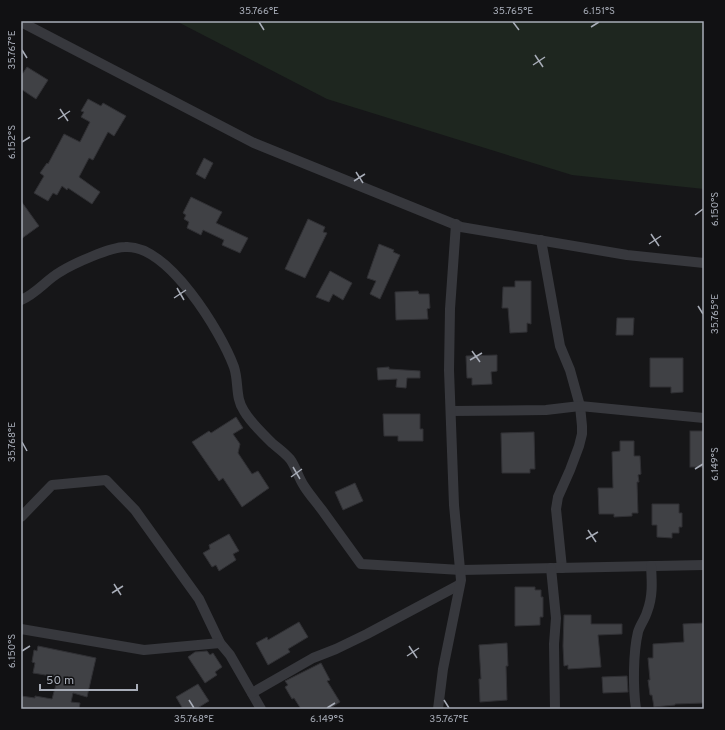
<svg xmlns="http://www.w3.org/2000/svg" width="725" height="730" viewBox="0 0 725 730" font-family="Overpass,sans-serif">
<rect width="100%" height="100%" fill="#161618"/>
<!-- green -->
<path fill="#1e261f" d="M 176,21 L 704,21 L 704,189 L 572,175 L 327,99 Z"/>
<!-- building -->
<g fill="#404145" stroke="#303034">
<path d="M 27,67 L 48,80 L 36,99 L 21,89 L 21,76 Z"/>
<path d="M 88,99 L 101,106 L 103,103 L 126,116 L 114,136 L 108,132 L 93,160 L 89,158 L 79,177 L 100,192 L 92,204 L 68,188 L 67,190 L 62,186 L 57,195 L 53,193 L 48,201 L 34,193 L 44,176 L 40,173 L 47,163 L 48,164 L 64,134 L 80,142 L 90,122 L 81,117 L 84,112 L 81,111 Z"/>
<path d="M 204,158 L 213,163 L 205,179 L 196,174 Z"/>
<path d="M 191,197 L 222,212 L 216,223 L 248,238 L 240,253 L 222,245 L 224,240 L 203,230 L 201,235 L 187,228 L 189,222 L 184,219 L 186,215 L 183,213 Z"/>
<path d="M 21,201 L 39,226 L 21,239 Z"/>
<path d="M 308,219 L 325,227 L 323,232 L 327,233 L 305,278 L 285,269 Z"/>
<path d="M 379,244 L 394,250 L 393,252 L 400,255 L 380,299 L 370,294 L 376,281 L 367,278 Z"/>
<path d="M 330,271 L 352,283 L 343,300 L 333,294 L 329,302 L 316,297 Z"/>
<path d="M 515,281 L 531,281 L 531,324 L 527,323 L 527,332 L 510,333 L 508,308 L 502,308 L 503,287 L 515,287 Z"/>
<path d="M 418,291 L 419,294 L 429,294 L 430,308 L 427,309 L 428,319 L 396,320 L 395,292 Z"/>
<path d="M 617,318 L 634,318 L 633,335 L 616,335 Z"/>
<path d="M 497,355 L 497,371 L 491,372 L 492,384 L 472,385 L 472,378 L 467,378 L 466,356 Z"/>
<path d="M 650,358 L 683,358 L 683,392 L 671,393 L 671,387 L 650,387 Z"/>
<path d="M 389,367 L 389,369 L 420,371 L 420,378 L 407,378 L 406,388 L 396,387 L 397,379 L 378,380 L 377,368 Z"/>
<path d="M 383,414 L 420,414 L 420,429 L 423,429 L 423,441 L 398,441 L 398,436 L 384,436 Z"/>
<path d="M 236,417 L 243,428 L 233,434 L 240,444 L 238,453 L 252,474 L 258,471 L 269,488 L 242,507 L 223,478 L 219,481 L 192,442 L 209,431 L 211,433 Z"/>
<rect x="690" y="431" width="14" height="36"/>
<path d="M 534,432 L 535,469 L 530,469 L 530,473 L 502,473 L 501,433 Z"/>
<path d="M 620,441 L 634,441 L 634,456 L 640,456 L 641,474 L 638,475 L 639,482 L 637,482 L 638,513 L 632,513 L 632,516 L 614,517 L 614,514 L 599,514 L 598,488 L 613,488 L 612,452 L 620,451 Z"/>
<path d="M 355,483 L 363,501 L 343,510 L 335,492 Z"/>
<path d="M 652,504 L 679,504 L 679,513 L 682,513 L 682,527 L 679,527 L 679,533 L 672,533 L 672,538 L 657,537 L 657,525 L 652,525 Z"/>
<path d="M 229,534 L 239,551 L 233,554 L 236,560 L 219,571 L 216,565 L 212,567 L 203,553 L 210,549 L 209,545 Z"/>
<path d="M 515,587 L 535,587 L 535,590 L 541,590 L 541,597 L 543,597 L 543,617 L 540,617 L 540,625 L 515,626 Z"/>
<path d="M 564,615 L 591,615 L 591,624 L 622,624 L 622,634 L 598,635 L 601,667 L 568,669 L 568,665 L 564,666 L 563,646 Z"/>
<path d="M 299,622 L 308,637 L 288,649 L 290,652 L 268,665 L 256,643 L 267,637 L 268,640 Z"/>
<path d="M 704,623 L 704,703 L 675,704 L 675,705 L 654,707 L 652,695 L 650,695 L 648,680 L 650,680 L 648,658 L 653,658 L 653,644 L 684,642 L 683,624 Z"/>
<path d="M 507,643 L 508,666 L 506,666 L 507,700 L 480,702 L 479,679 L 481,679 L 479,645 Z"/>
<path d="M 38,646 L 96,658 L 87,697 L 73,693 L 71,702 L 80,703 L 79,709 L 21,709 L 21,696 L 35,698 L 35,696 L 52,699 L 58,677 L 33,673 L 35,663 L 32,662 L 34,650 L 37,651 Z"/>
<path d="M 207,651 L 210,655 L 213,653 L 222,667 L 215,672 L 217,675 L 205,683 L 188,657 L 195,652 Z"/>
<path d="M 321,663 L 330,680 L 327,681 L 340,702 L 329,709 L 301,709 L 294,698 L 292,699 L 285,687 L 288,685 L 285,681 Z"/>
<path d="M 627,676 L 628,692 L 603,693 L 602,677 Z"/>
<path d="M 198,684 L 209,701 L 196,709 L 183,709 L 176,697 Z"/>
</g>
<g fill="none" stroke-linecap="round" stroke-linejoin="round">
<!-- street -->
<g stroke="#37383d" stroke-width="10">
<path d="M 21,22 L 254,143 L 461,227 L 627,255 L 704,263"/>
<path d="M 541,240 L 560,346 L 570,370 L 580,406 L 582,426 L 582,434 L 579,446 L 570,470 L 558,497 L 556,509 L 562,568"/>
<path d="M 21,300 C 36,294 46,280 60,272 C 73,264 110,247 125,247 C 168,244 221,332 234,367 C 239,382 235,398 244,411 C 251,423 262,433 272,443 C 278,448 285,453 290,459 C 296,467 298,477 304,486 C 309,494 316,502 322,510 C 335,528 348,546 361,564 L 461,570 L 704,565"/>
<path d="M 451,411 L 546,410 L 580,406 L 704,418"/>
<path d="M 21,517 L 52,485 L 106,480 L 135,510 L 199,599 L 220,643 L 230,655 L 261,709"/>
<path d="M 551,568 L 556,618 L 554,644 L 555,709"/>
<path d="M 21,629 L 144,650 L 220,643"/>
<path d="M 252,693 L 313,658 L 336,649 L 367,634 L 459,585"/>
<path d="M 438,709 L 443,669 L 461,580 L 454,505 L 449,370 L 450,309 L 456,224"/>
<path d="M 636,709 C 633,688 633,653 638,632 C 640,625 645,619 647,612 C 653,597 652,582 651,566"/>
</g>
</g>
<!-- ticks -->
<path fill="none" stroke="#a8adb8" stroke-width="1.5" d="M 259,22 L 264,30M 513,22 L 519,30M 591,27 L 599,22M 22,50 L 27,58M 535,55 L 543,67M 533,65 L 545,57M 60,109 L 68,121M 58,119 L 70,111M 22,142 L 30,137M 356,172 L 363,183M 354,181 L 365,174M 695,215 L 703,209M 651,234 L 659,246M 649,244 L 661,236M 177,288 L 184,300M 174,298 L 186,290M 698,306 L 703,314M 472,351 L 480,362M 470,360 L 482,353M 22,442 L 27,451M 293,467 L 300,479M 695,469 L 703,464M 291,477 L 302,469M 588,530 L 596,542M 586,539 L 598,532M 114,584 L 121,595M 112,593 L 123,586M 409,646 L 417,658M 22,651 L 30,646M 407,656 L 419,648M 189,700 L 194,708M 444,700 L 449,708M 327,708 L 335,703"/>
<!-- border -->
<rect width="725" height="730" fill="none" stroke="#111113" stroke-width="44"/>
<!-- scale -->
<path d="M40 684v6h97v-6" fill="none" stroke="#a8adb8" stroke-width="2"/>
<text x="46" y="684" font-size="12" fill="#a8adb8" stroke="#111113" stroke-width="3" paint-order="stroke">50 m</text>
<rect x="22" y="22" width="681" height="686" fill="none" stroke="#a8adb8" stroke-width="1.5"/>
<g font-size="10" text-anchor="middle" fill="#a8adb8">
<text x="259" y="14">35.766°E</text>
<text x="513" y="14">35.765°E</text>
<text x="599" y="14">6.151°S</text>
<text transform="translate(11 50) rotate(-90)" y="4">35.767°E</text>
<text transform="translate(11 142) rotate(-90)" y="4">6.152°S</text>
<text transform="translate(714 209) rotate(-90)" y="4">6.150°S</text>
<text transform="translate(714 314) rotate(-90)" y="4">35.765°E</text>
<text transform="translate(11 442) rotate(-90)" y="4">35.768°E</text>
<text transform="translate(714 464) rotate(-90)" y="4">6.149°S</text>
<text transform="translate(11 651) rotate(-90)" y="4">6.150°S</text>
<text x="194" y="722">35.768°E</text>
<text x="327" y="722">6.149°S</text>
<text x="449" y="722">35.767°E</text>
</g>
</svg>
